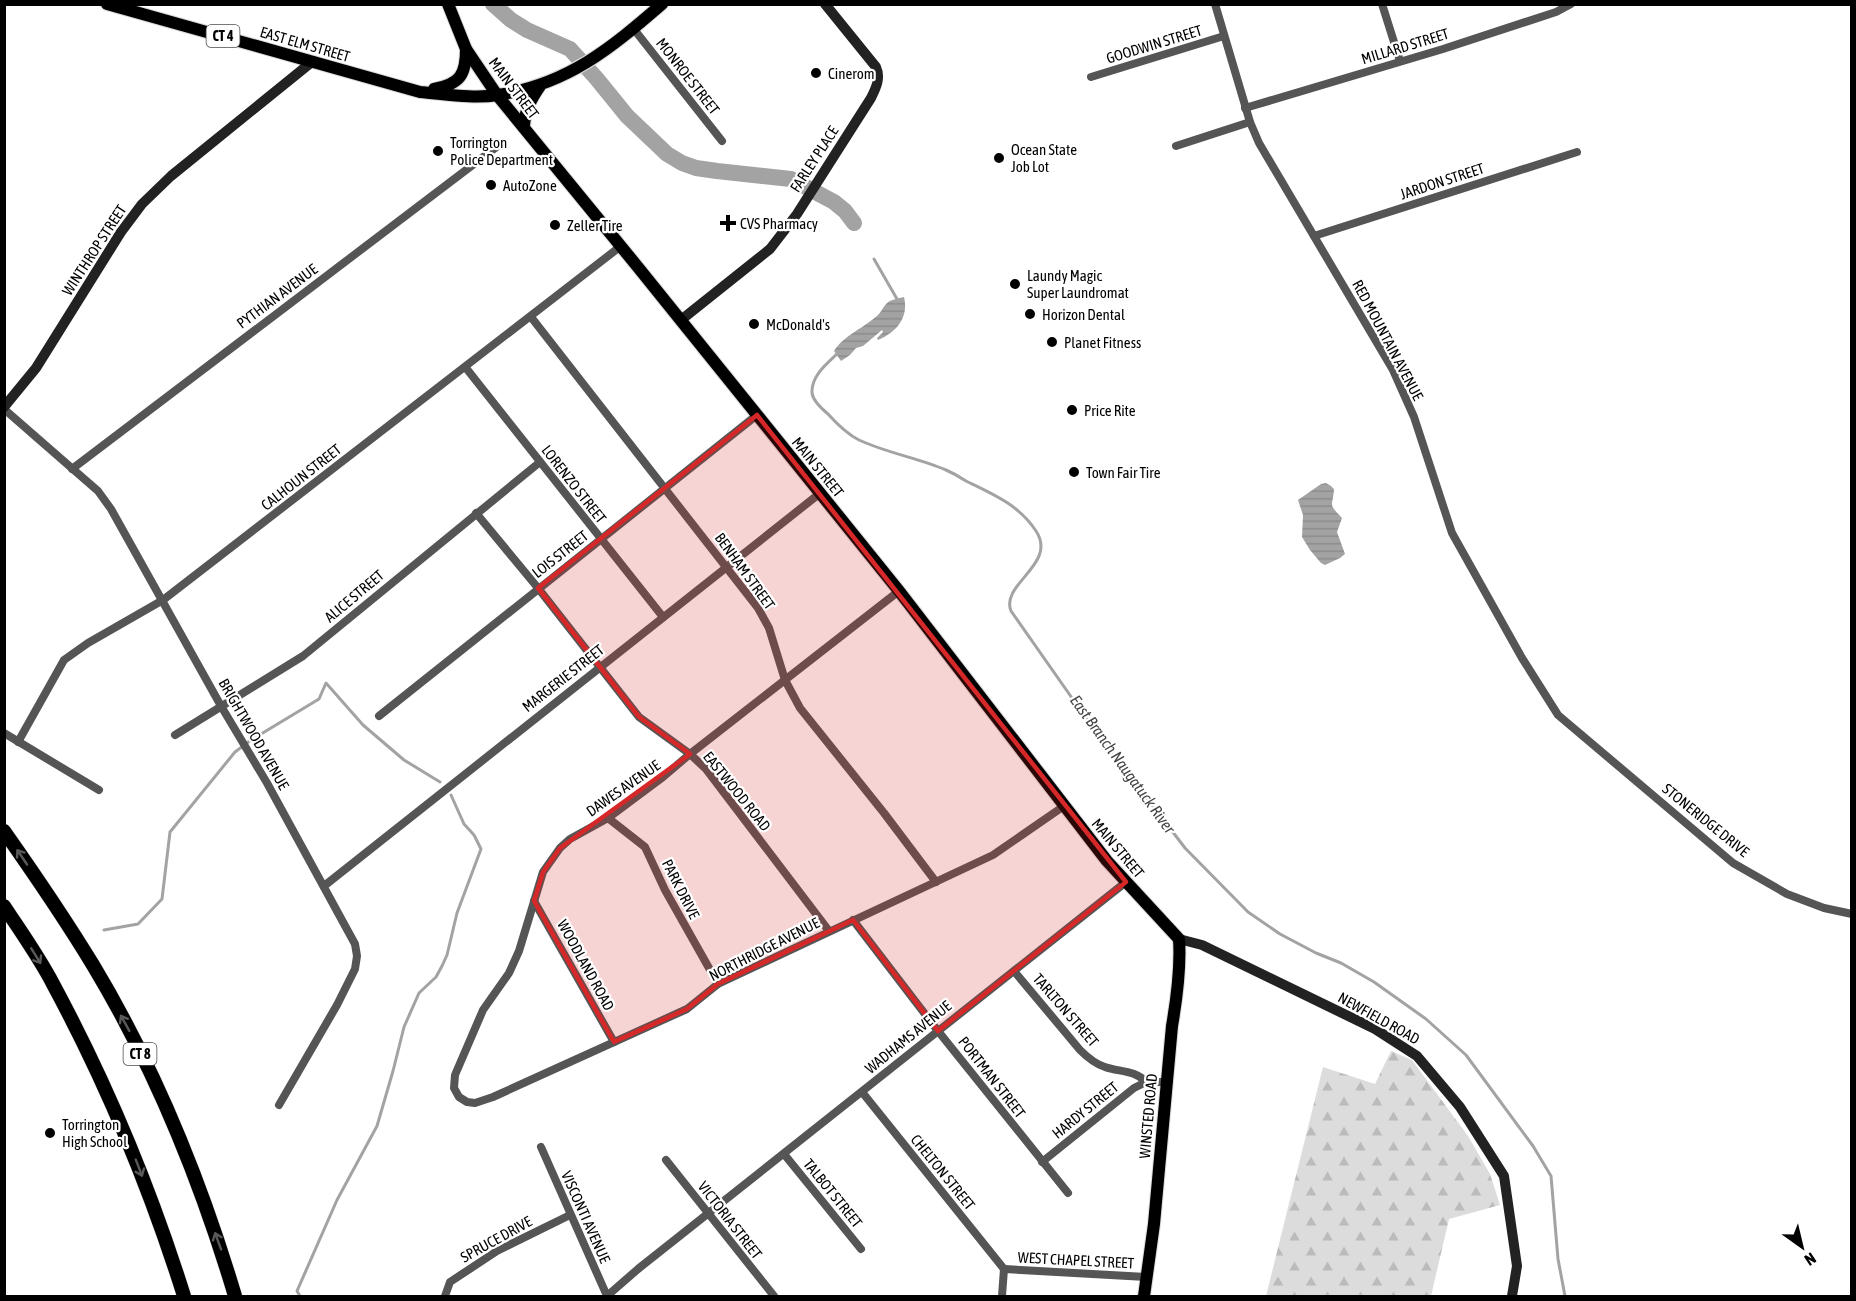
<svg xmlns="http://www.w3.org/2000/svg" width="1856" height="1301" viewBox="0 0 1856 1301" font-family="'Asap Condensed',sans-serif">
<defs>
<pattern id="forest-firs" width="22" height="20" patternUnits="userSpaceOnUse" patternTransform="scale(1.5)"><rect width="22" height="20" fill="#dcdcdc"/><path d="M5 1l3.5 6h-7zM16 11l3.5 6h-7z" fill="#bbb"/></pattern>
<pattern id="water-rules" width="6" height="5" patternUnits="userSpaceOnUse" patternTransform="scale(1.5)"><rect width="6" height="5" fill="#a3a3a3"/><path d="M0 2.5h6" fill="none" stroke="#8b8b8b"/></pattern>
</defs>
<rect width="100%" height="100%" fill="#fff"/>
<!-- forest -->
<path fill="url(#forest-firs)" d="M 1391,1051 L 1412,1060 L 1468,1136 L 1490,1174 L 1500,1205 L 1449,1219 L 1431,1296 L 1266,1296 L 1323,1067 L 1375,1084 Z"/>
<!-- water -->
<g fill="url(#water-rules)">
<path d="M 904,297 C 909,317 897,332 878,340 L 877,338 L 883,332 L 882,330 L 863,346 L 856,348 L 850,355 L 841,361 L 834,351 C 844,335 864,328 878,315 C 882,311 885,303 890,301 C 894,299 900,298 904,297 Z"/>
<path d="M 1326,483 L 1331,486 L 1334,489 C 1333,508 1327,502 1342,518 L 1337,532 L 1345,554 L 1340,558 L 1325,565 L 1321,563 L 1310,550 L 1302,537 L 1303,515 L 1298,500 L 1321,484 Z"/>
</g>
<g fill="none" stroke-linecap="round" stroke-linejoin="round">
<!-- stream -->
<g stroke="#a3a3a3" stroke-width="3">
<path d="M 874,259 L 897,299 L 896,302"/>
<path d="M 839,352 C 828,363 811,375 812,393 C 813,401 822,409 828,414 C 837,424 847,434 859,440 C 887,453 918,458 946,470 C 953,473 960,477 966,481 C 993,494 1019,505 1036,531 C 1058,564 1000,584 1011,611 L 1086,718 L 1185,848 L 1248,912 L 1280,934 L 1316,953 L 1341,963 L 1374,982 L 1426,1019 L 1466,1055 L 1533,1146 L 1551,1176 L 1558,1259 L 1565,1296"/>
<path d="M 104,930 L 138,924 L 162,899 L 170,832 L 235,752 L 251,740 L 319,699 L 326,683 L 363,725 L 404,760 L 440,782"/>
<path d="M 300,1296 L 297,1291 L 337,1200 L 377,1126 L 393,1071 L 404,1027 L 419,993 L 436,977 L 442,966 L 447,955 L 457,913 L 481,849 L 474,835 L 464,824 L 451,795"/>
</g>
<!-- river -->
<path stroke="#a3a3a3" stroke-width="16" d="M 493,4 L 511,20 L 527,30 L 570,49 L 597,79 L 627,116 L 667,154 L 682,163 L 696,168 L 717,171 L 791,179 L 834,202 L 845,211 L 854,223"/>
<defs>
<g id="primary">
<path d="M 107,4 L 420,92 C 445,94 473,99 498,95 C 568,84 610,49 662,4"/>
<path d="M 448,4 L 466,49 L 497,95 L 637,266 L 899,591 L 1107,861 L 1179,939 C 1181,968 1177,997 1172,1026 L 1154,1224 L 1144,1296"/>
<path d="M 434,89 C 460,84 466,75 466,49"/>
<path d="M 524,126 C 525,110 531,99 540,86"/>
</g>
<g id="highway">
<path d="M 4,831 C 35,875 65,919 93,965 C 155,1068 201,1182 235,1296"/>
<path d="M 4,906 C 21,932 39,957 53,984 C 107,1084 150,1188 184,1296"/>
</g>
</defs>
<!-- primary casing -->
<use href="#primary" stroke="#dbdbdb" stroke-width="14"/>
<!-- highway casing -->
<use href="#highway" stroke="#dbdbdb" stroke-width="15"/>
<!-- street -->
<g stroke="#555" stroke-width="8">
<path d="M 1215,4 L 1250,122 L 1259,143 L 1393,370 L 1414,417 L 1452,533 L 1522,658 L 1558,715 L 1733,863 L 1787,894 L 1824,908 L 1852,914"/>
<path d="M 1382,4 L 1400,61"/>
<path d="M 633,28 L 722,141"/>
<path d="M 1091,77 L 1224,36"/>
<path d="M 1245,108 L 1443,49 L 1556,12 L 1571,4"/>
<path d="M 1176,146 L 1250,122"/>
<path d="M 1314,236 L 1577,152"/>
<path d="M 531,317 L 758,608 L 769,628 L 785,680 L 800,708 L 884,813 L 936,882"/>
<path d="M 466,368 L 663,617"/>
<path d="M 4,409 L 98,491 L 111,509 L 221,706 L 267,783 L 355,944 L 357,956 L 355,969 L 337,1005 L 279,1105"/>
<path d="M 72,469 L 499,145"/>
<path d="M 476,513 L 538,588 L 639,717 L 690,754 L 706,769 L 829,931"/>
<path d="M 899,591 L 690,754 L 663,777 L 608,818 L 570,839 L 560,848 L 543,872 L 519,951 L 509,973 L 483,1010 L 455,1075 L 454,1088 L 459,1097 L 467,1102 L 475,1103 L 493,1097 L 687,1009 L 718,984 L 993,855 L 1064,806"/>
<path d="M 379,716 L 757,415"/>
<path d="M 4,733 L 99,790"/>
<path d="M 175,735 L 303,656 L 540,462"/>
<path d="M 18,742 L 64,660 L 88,643 L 163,600 L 621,246"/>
<path d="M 608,818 L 645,847 L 665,890 L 718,984"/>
<path d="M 324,886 L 819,494"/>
<path d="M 534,901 L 614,1042"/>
<path d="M 853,920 L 938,1031 L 1068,1193"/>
<path d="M 1014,971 L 1080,1050 C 1087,1057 1095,1064 1105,1067 C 1119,1072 1135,1070 1146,1082 L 1167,1082"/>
<path d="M 862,1092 L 1004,1269"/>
<path d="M 541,1147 L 607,1296"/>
<path d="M 784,1154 L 861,1249"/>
<path d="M 666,1160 L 774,1296"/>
<path d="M 1042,1162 L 1134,1088 L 1146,1082"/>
<path d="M 1004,1269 L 1146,1277"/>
<path d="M 445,1296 L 450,1282 L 497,1251 L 570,1215"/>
<path d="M 607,1296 L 638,1269 L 1126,882"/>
<path d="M 1002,1296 L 1004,1269"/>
</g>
<!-- secondary -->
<g stroke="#222" stroke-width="10">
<path d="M 681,320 L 770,249 L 797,214 L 871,98 C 876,88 881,78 876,67 L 825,4"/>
<path d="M 4,407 L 36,368 L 121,232 L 142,204 L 171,176 L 313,61"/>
<path d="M 1179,939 L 1202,945 L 1375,1029 L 1417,1056 L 1460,1107 L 1504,1176 L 1517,1266 L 1512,1296"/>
</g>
<!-- primary -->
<use href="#primary" stroke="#000" stroke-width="12"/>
<!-- highway -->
<use href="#highway" stroke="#000" stroke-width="14"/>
</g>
<!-- one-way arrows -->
<defs><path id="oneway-shaft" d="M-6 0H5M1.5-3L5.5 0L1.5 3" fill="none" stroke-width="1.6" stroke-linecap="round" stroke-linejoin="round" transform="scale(1.5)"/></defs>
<g stroke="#595959">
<use href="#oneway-shaft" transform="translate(22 857) rotate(-124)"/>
<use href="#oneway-shaft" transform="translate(36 956) rotate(58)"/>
<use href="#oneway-shaft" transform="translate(125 1023) rotate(-119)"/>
<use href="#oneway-shaft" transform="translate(139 1168) rotate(69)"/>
<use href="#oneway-shaft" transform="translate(218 1241) rotate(-110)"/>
</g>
<!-- marked area -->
<path fill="#d62828" fill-opacity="0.2" stroke="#d62828" stroke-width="4.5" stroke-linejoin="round" d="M 757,415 L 1126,882 L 938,1031 L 853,920 L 718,984 L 687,1009 L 614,1042 L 534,901 L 543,872 L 560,848 L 690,754 L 639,717 L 538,588 Z"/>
<!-- markers -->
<g fill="#000" stroke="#fff" stroke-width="2">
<circle cx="816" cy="73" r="6"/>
<circle cx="438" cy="151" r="6"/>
<circle cx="999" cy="158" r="6"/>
<circle cx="491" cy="185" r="6"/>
<path d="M725 214h6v6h6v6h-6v6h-6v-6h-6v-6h6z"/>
<circle cx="555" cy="225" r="6"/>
<circle cx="1015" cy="284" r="6"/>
<circle cx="1030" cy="314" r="6"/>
<circle cx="754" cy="324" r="6"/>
<circle cx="1052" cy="342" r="6"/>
<circle cx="1072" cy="410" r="6"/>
<circle cx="1074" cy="472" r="6"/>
<circle cx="50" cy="1133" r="6"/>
</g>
<g text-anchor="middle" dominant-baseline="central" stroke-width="4.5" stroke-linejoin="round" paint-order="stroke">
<!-- shield labels -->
<g fill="#fff" stroke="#4c4c4c" stroke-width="1.5">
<rect x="206.5" y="25" width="33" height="22" rx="4.5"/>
<rect x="123.5" y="1043" width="33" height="22" rx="4.5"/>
</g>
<g font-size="14" font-weight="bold" fill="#000">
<text x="223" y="36">CT 4</text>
<text x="140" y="1054">CT 8</text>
</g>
<!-- street labels -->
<g font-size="15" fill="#000" stroke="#fff">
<text transform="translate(305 44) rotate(16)">EAST ELM STREET</text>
<text transform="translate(1154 44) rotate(-17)">GOODWIN STREET</text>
<text transform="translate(1405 46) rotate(-17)">MILLARD STREET</text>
<text transform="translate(688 76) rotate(52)">MONROE STREET</text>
<text transform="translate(514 88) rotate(53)">MAIN STREET</text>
<text transform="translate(814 159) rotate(-57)">FARLEY PLACE</text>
<text transform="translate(1442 181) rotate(-18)">JARDON STREET</text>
<text transform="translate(94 250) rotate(-57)">WINTHROP STREET</text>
<text transform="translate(277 296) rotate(-37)">PYTHIAN AVENUE</text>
<text transform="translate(1388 340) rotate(62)">RED MOUNTAIN AVENUE</text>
<text transform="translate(818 467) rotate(51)">MAIN STREET</text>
<text transform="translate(301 477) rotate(-38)">CALHOUN STREET</text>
<text transform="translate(574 484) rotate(52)">LORENZO STREET</text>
<text transform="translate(560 554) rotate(-38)">LOIS STREET</text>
<text transform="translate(745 571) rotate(54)">BENHAM STREET</text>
<text transform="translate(354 596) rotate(-40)">ALICE STREET</text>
<text transform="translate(563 678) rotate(-38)">MARGERIE STREET</text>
<text transform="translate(254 734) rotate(60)">BRIGHTWOOD AVENUE</text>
<text transform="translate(623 788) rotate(-35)">DAWES AVENUE</text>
<text transform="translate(737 791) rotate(51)">EASTWOOD ROAD</text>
<text transform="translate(1706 820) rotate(39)">STONERIDGE DRIVE</text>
<text transform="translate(1118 848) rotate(50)">MAIN STREET</text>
<text transform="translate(681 889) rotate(63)">PARK DRIVE</text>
<text transform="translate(764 949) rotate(-27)">NORTHRIDGE AVENUE</text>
<text transform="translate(586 965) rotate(61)">WOODLAND ROAD</text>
<text transform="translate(1066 1010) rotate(49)">TARLTON STREET</text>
<text transform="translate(1379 1018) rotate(29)">NEWFIELD ROAD</text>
<text transform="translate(908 1037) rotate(-39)">WADHAMS AVENUE</text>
<text transform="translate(992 1077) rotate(52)">PORTMAN STREET</text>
<text transform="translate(1085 1110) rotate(-39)">HARDY STREET</text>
<text transform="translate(1148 1116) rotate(-85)">WINSTED ROAD</text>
<text transform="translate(943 1172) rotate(51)">CHELTON STREET</text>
<text transform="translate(833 1193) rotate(51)">TALBOT STREET</text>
<text transform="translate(586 1217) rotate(66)">VISCONTI AVENUE</text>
<text transform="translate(730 1220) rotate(52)">VICTORIA STREET</text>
<text transform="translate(496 1239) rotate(-29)">SPRUCE DRIVE</text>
<text transform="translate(1076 1260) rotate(3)">WEST CHAPEL STREET</text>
</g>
<!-- poi labels -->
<g font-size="15" fill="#000" stroke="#fff" text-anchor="start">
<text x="828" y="73">Cinerom</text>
<text x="450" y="142">Torrington<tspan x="450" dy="17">Police Department</tspan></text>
<text x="1011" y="149">Ocean State<tspan x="1011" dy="17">Job Lot</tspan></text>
<text x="503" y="185">AutoZone</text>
<text x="740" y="223">CVS Pharmacy</text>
<text x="567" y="225">Zeller Tire</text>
<text x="1027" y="275">Laundy Magic<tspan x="1027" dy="17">Super Laundromat</tspan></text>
<text x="1042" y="314">Horizon Dental</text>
<text x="766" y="324">McDonald's</text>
<text x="1064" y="342">Planet Fitness</text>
<text x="1084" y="410">Price Rite</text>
<text x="1086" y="472">Town Fair Tire</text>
<text x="62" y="1124">Torrington<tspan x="62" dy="17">High School</tspan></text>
</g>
<!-- water labels -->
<g font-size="16" font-style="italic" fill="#444" stroke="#fff">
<text transform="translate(1123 764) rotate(54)">East Branch Naugatuck River</text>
</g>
</g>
<!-- border -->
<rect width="1856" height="1301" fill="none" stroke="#000000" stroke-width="12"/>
<!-- north arrow -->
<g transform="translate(1802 1247) rotate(146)" stroke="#ffffff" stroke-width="4.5" paint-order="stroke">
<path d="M0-4.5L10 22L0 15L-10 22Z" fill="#000000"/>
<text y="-9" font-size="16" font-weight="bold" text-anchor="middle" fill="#000000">N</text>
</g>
</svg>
